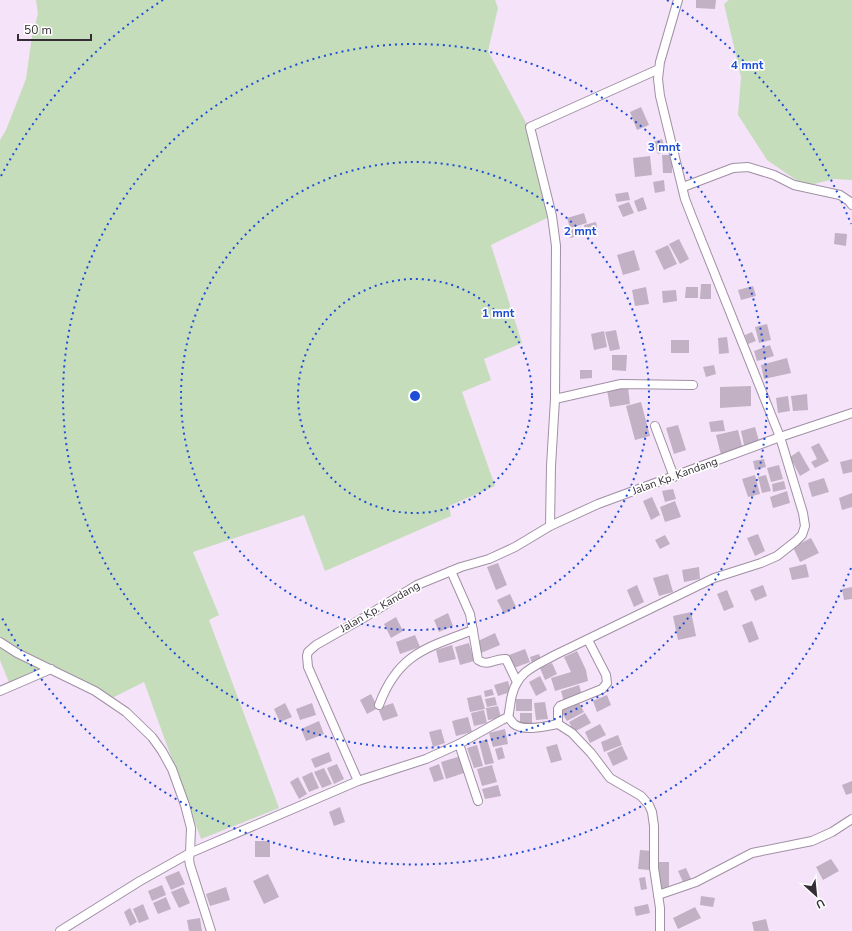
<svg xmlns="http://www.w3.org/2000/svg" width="852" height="931" viewBox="0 0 852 931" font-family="'Nunito Sans',sans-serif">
<rect width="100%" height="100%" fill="#f5e3f9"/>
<!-- green -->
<g fill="#c6ddbb">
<path d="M 36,0 L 495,0 L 498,8 L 488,51 L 533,136 L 549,217 L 491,245 L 522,343 L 484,359 L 491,380 L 462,392 L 495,486 L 449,506 L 451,516 L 325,571 L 304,515 L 193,552 L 219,615 L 209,620 L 279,808 L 201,839 L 144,682 L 108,700 L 51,674 L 10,685 L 0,660 L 0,140 L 6,130 L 26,79 L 32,36 L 38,14 Z"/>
<path d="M 729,0 L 852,0 L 852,180 L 834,179 L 814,184 L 802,184 L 767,160 L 738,115 L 741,77 L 724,4 Z"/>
</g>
<!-- building -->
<g fill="#c2b0c5">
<path d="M 696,0 L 716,0 L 715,9 L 696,8 Z"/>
<path d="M 641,107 L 649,125 L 637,130 L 630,112 Z"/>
<path d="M 662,139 L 666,151 L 658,154 L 653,142 Z"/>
<path d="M 662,155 L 672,155 L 672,173 L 663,173 Z"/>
<path d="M 650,156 L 652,175 L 635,177 L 633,158 Z"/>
<path d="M 664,180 L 665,191 L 655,193 L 653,182 Z"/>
<path d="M 628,192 L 630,200 L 617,202 L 615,194 Z"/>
<path d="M 643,197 L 647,209 L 638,212 L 634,201 Z"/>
<path d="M 629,202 L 634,213 L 623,217 L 618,206 Z"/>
<path d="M 584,213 L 587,223 L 570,228 L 567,218 Z"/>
<path d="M 596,222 L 598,232 L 586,235 L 584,225 Z"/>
<path d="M 581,227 L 583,235 L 570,238 L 568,230 Z"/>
<path d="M 835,233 L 847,234 L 846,246 L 834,244 Z"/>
<path d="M 679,239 L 689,259 L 680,264 L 669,244 Z"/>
<path d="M 668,245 L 677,264 L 664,270 L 655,251 Z"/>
<path d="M 634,250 L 640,270 L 623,275 L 617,255 Z"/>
<path d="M 701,284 L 711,284 L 711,299 L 700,299 Z"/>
<path d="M 753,286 L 756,296 L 741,300 L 738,290 Z"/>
<path d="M 646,287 L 649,304 L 635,306 L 632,290 Z"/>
<path d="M 686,287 L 698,287 L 698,298 L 685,298 Z"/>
<path d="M 676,290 L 677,301 L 663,303 L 662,291 Z"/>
<path d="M 767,324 L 771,340 L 759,343 L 755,327 Z"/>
<path d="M 616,330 L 620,349 L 610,351 L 605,332 Z"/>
<path d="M 604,331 L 607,347 L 594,350 L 591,334 Z"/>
<path d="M 752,332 L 756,341 L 748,344 L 745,335 Z"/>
<path d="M 727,337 L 729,353 L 719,354 L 718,338 Z"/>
<rect x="671" y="340" width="18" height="13"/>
<path d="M 770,345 L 774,356 L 757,361 L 754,351 Z"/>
<path d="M 612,355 L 627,355 L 626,371 L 612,370 Z"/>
<path d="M 787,358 L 791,373 L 764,379 L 761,365 Z"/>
<path d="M 714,365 L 716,374 L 706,377 L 703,367 Z"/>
<path d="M 580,370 L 592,370 L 592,378 L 580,379 Z"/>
<path d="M 751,386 L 751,406 L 720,408 L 720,387 Z"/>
<path d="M 628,387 L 630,404 L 610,407 L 607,390 Z"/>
<path d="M 807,394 L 808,410 L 793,411 L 791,396 Z"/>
<path d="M 788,396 L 790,411 L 778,413 L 776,398 Z"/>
<path d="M 641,402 L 650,436 L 635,440 L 626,406 Z"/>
<path d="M 723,420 L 725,431 L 711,432 L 709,422 Z"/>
<path d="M 678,425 L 686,450 L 674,454 L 666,428 Z"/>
<path d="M 755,427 L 759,441 L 744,445 L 741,431 Z"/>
<path d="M 738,430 L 743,450 L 721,455 L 716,435 Z"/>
<path d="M 819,443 L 829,461 L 815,468 L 811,462 L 817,459 L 811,447 Z"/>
<path d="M 799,451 L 810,470 L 800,476 L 790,457 Z"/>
<path d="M 764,459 L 766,467 L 755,470 L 753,461 Z"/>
<path d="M 852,459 L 852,472 L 843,474 L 840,462 Z"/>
<path d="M 779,465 L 783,479 L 771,482 L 767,468 Z"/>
<path d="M 755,475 L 760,494 L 748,497 L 742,479 Z"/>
<path d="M 766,475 L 771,491 L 762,493 L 758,477 Z"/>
<path d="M 824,478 L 829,492 L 812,497 L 808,483 Z"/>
<path d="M 784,481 L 786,489 L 773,492 L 772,484 Z"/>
<path d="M 673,489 L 676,499 L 665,502 L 662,491 Z"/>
<path d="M 787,491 L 790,503 L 773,508 L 770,497 Z"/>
<path d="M 852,493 L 852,507 L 842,510 L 839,498 Z"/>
<path d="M 652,497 L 660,515 L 651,520 L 643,501 Z"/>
<path d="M 675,501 L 681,517 L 665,522 L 660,507 Z"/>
<path d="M 758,534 L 765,551 L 755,556 L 747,538 Z"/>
<path d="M 665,535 L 670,544 L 660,549 L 655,540 Z"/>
<path d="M 811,538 L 819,553 L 800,562 L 793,547 Z"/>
<path d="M 498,563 L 507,585 L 496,590 L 487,567 Z"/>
<path d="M 806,564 L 809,577 L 792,580 L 789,568 Z"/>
<path d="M 699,567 L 700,579 L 684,582 L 682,570 Z"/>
<path d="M 668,574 L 673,592 L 659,596 L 653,578 Z"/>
<path d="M 637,585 L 644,602 L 634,607 L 627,590 Z"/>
<path d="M 763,585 L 767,596 L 755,601 L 750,590 Z"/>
<path d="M 852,587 L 852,599 L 844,600 L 842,589 Z"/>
<path d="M 727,590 L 734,607 L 724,611 L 717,594 Z"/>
<path d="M 510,594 L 516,607 L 504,614 L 497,600 Z"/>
<path d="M 691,612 L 696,636 L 678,640 L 673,616 Z"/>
<path d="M 448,613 L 453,626 L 439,632 L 434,620 Z"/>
<path d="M 396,617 L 403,631 L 391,638 L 384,624 Z"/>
<path d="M 752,621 L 759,639 L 749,643 L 742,625 Z"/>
<path d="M 495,633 L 500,645 L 481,653 L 476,642 Z"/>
<path d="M 415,635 L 420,647 L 400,654 L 396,642 Z"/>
<path d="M 469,643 L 474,661 L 460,665 L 455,647 Z"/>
<path d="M 452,645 L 456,659 L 439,663 L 436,650 Z"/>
<path d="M 525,649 L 530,662 L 514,668 L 509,655 Z"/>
<path d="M 577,651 L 586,670 L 588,681 L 555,691 L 551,678 L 571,672 L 564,657 Z"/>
<path d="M 539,654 L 541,659 L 532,663 L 530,657 Z"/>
<path d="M 552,663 L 557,674 L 545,680 L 540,668 Z"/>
<path d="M 540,676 L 547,690 L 536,696 L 529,682 Z"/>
<path d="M 508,681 L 511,692 L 498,696 L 494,685 Z"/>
<path d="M 579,685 L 582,695 L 564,702 L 561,691 Z"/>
<path d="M 492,689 L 494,695 L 485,697 L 484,691 Z"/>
<path d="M 371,694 L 378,708 L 367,714 L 360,700 Z"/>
<path d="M 481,695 L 485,709 L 470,712 L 467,698 Z"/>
<path d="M 607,695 L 611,705 L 597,712 L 593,701 Z"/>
<path d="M 495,697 L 497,705 L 487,707 L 485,699 Z"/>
<rect x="516" y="699" width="16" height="12"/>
<path d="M 578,701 L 584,712 L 567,721 L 560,710 Z"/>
<path d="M 545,702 L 548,719 L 536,720 L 534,703 Z"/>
<path d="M 285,703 L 292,717 L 280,722 L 274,709 Z"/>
<path d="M 312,703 L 316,715 L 300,720 L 296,709 Z"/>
<path d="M 393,703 L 398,716 L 383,721 L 378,708 Z"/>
<path d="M 498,706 L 501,718 L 488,720 L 486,708 Z"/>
<path d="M 484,710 L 487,723 L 474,726 L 471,713 Z"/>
<rect x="520" y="713" width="12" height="12"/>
<path d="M 585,713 L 591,723 L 574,732 L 569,722 Z"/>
<path d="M 468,717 L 472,732 L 456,736 L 452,721 Z"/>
<path d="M 319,721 L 324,734 L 306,741 L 301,729 Z"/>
<path d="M 600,724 L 606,735 L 590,743 L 585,732 Z"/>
<path d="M 441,729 L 445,743 L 433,747 L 429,732 Z"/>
<path d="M 505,729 L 508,744 L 493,747 L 489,733 Z"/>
<path d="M 618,735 L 622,745 L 604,752 L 601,742 Z"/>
<path d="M 487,739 L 494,763 L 485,765 L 479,742 Z"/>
<path d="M 557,744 L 562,760 L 551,763 L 546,747 Z"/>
<path d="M 477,745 L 483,766 L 474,768 L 467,748 Z"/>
<path d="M 622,746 L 628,759 L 613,766 L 607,753 Z"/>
<path d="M 502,747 L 505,758 L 498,760 L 495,749 Z"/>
<path d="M 329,752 L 332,761 L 315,768 L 311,759 Z"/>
<path d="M 461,756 L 467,772 L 446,779 L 441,762 Z"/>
<path d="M 337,764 L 344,779 L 334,784 L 327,768 Z"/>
<path d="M 439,764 L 444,779 L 434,782 L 429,768 Z"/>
<path d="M 492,765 L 497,782 L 482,786 L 477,769 Z"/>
<path d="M 324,768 L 332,784 L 322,788 L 314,772 Z"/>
<path d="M 312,772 L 319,788 L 309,792 L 302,777 Z"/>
<path d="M 298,777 L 307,794 L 299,799 L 290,782 Z"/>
<path d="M 852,781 L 852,793 L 846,795 L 842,785 Z"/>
<path d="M 498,785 L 501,796 L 485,799 L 482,789 Z"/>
<path d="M 340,807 L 345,822 L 334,826 L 329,812 Z"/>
<rect x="255" y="841" width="15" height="16"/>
<path d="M 640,850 L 652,851 L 649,870 L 638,869 Z"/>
<path d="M 831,859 L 839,871 L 823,880 L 816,867 Z"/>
<rect x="659" y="862" width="10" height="28"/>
<path d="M 686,868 L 691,879 L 683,882 L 678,871 Z"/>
<path d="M 179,871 L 185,884 L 171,890 L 165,877 Z"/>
<path d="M 268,874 L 279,897 L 264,904 L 253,881 Z"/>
<path d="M 645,877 L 647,889 L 641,890 L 639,878 Z"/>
<path d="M 162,885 L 166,895 L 152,901 L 148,891 Z"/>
<path d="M 183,887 L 190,903 L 179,908 L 171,892 Z"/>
<path d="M 226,887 L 230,900 L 210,906 L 206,894 Z"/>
<path d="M 701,896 L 715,898 L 713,907 L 700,905 Z"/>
<path d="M 166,897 L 171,909 L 158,914 L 153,903 Z"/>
<path d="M 143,904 L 149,919 L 139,923 L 133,909 Z"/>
<path d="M 648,904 L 650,913 L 636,916 L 634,907 Z"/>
<path d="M 695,907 L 701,918 L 678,929 L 673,918 Z"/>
<path d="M 130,908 L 137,922 L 130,926 L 124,912 Z"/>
<path d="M 200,918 L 202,931 L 189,931 L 187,920 Z"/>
<path d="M 766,919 L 769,931 L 754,931 L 752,922 Z"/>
</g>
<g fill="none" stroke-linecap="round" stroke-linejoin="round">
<defs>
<g id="minor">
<path d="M 683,187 L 733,168 L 748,167 L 774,175 L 794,185 L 840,195 L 849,201 L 852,205"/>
<path d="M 555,399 L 621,384 L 693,385"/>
<path d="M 655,426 L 674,477"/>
<path d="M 550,526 L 551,466 L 555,399 L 556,246 L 552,216 L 530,127 L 659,69"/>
<path d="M 451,571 L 470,614 L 478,660 C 488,667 495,658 506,659 L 517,682"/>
<path d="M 0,642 L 17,653 L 95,691 L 126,712 L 152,737 L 162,751 L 172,769 L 185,805 L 191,828 L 190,853 L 140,881 L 60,931"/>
<path d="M 0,691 L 51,669"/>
<path d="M 379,705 C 398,654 426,648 473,630"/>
<path d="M 508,717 C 510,719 512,722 514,724 C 524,732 547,726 558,724 L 572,733 L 591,753 L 610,778 L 641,796 L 649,805 L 652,812 L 654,826 L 654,868 L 660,908 L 660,931"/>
<path d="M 558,724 L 558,709 L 560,706 L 602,689 L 607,683 L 606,675 L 588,640"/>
<path d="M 459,744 L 478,801"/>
<path d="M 358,781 L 426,759 L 459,744 L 502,720 L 508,717 C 510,710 510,702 512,695 C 518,671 535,666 555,655 L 714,578 L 761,563 L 777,556 L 796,541 L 802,535 L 805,526 L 803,513 L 780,437 L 692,217 L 685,199 L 660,96 L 658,79 L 660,62 L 678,0"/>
<path d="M 658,895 L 696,882 L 752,853 L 812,841 L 832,832 L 852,819"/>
<path d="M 211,931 L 190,865 L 189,859 L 190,853 L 358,781 L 308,667 L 307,656 L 308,652 L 316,645 L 365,617 L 417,585 L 461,567 L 489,559 L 515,547 L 550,526 L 598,504 L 780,437 L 852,413"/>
</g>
</defs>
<!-- minor casing -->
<use href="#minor" stroke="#a190a4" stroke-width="10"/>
<!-- minor -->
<use href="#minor" stroke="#fff" stroke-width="8"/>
</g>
<!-- distance rings -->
<g fill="none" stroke="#1d4ed8" stroke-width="2" stroke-dasharray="2 4">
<circle cx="415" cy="396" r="117"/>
<circle cx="415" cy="396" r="234"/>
<circle cx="415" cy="396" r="352"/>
<path d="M851 568A469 469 0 0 1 1 616M1 176A469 469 0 0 1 163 0M667 0A469 469 0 0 1 851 224"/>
</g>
<g text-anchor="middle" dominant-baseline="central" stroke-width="3.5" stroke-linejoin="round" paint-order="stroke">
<!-- street labels -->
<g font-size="11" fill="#342d35" stroke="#fff">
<text transform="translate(675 476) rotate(-20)">Jalan Kp. Kandang</text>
<text transform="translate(380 607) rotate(-30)">Jalan Kp. Kandang</text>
</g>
</g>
<circle cx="415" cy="396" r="6" fill="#1d4ed8" stroke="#fff" stroke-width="2"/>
<g font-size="12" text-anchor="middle" font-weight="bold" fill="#1d4ed8" stroke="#fff" stroke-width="3.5" stroke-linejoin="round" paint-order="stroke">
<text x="747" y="69">4 mnt</text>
<text x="664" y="151">3 mnt</text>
<text x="580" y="235">2 mnt</text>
<text x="498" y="317">1 mnt</text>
</g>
<!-- north arrow -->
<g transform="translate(816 895) rotate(153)" stroke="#ffffff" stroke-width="3" paint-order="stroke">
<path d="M0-3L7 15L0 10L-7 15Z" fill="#342d35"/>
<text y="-6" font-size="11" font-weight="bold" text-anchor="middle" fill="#342d35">U</text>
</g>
<!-- scale -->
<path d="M18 34v6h73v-6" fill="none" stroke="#342d35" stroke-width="2"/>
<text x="24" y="34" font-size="12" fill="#342d35" stroke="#ffffff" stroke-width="3" paint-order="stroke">50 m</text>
</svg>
